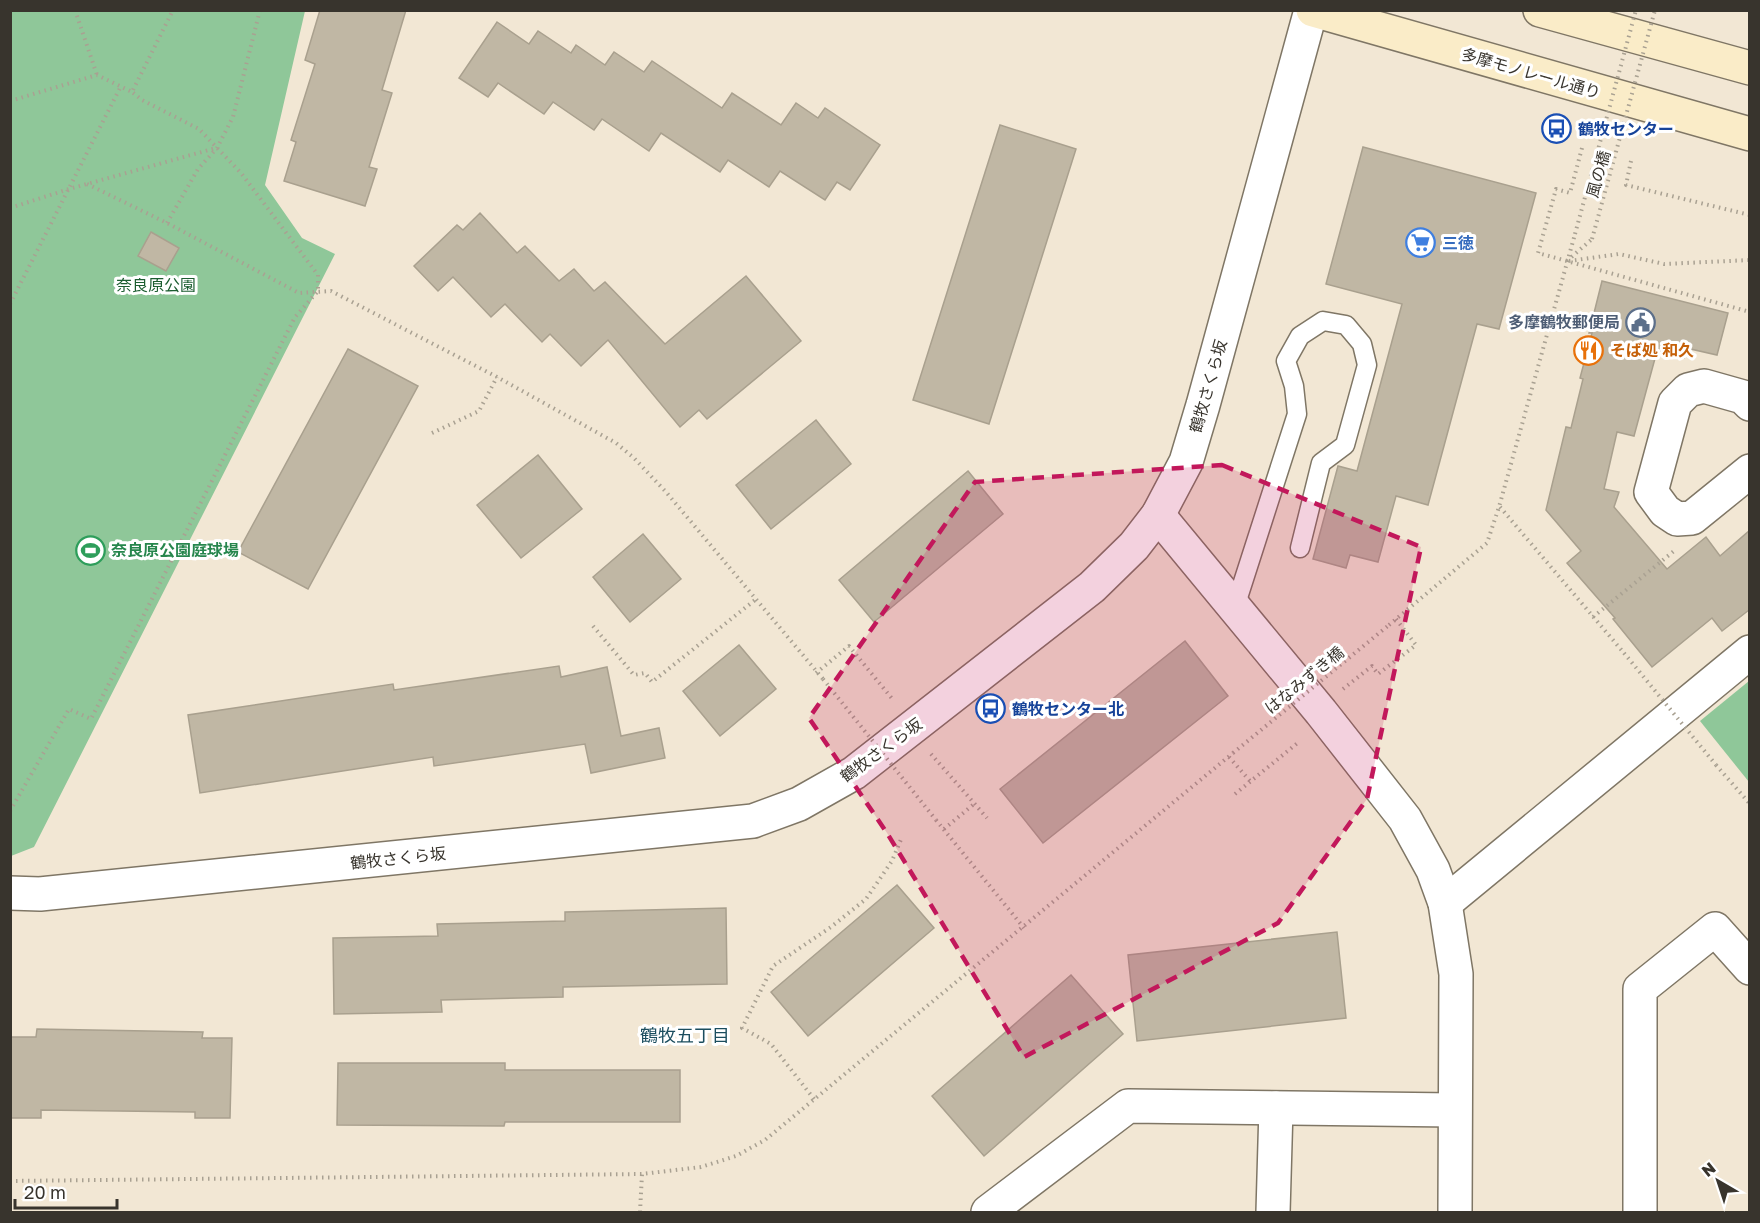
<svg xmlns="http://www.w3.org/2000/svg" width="1760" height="1223" viewBox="0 0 1760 1223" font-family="'Golos Text','Noto Sans JP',sans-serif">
<rect width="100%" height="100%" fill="#f2e7d4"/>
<!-- green -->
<g fill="#8fc799">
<path d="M 10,11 L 305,11 L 265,185 L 302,238 L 335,254 L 34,847 L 11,856 Z"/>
<path d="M 1749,681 L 1749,782 L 1700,721 Z"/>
</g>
<!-- building -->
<g fill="#c0b7a4" stroke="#a9a08e" stroke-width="1.5">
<path d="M 320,10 L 406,10 L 382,90 L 392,93 L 369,167 L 377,169 L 365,206 L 284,181 L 296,142 L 291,140 L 315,64 L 305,60 Z"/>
<path d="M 497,22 L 529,44 L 538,31 L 571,53 L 576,45 L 605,65 L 614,52 L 644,72 L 652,61 L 722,108 L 732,93 L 781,125 L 796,103 L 818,118 L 825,108 L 880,145 L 850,190 L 837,182 L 825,200 L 780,171 L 769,187 L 728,160 L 720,172 L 661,133 L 649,151 L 602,119 L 594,130 L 553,102 L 544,114 L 498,83 L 488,97 L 459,78 Z"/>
<path d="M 1000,125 L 1076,149 L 989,424 L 913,400 Z"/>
<path d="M 1363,147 L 1536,193 L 1499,329 L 1477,324 L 1428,505 L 1396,496 L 1378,562 L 1350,555 L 1346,568 L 1313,559 L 1338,466 L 1357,471 L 1402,304 L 1326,284 Z"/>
<path d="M 480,213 L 517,253 L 525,246 L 559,281 L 574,269 L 594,291 L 605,282 L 665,344 L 746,276 L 801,341 L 707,419 L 699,410 L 680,427 L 608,340 L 581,366 L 550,334 L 542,342 L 505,304 L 491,317 L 453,277 L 438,291 L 414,266 L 457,225 L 463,230 Z"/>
<path d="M 151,232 L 179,248 L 166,271 L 138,256 Z"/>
<path d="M 1602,281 L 1728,313 L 1717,355 L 1686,348 L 1684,358 L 1657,351 L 1634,436 L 1617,432 L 1604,489 L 1619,492 L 1614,507 L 1667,569 L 1706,537 L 1720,556 L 1749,531 L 1749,610 L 1722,631 L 1712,618 L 1652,667 L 1613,619 L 1615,618 L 1567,563 L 1581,551 L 1546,510 L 1566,427 L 1571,428 L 1583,379 L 1580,378 L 1592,333 L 1589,333 Z"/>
<path d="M 348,349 L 418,386 L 308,589 L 238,552 Z"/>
<path d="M 816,420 L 851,464 L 771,529 L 736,485 Z"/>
<path d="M 538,455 L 582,509 L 521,558 L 477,505 Z"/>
<path d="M 968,471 L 1003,514 L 874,622 L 839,580 Z"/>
<path d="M 643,534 L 681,579 L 630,622 L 593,577 Z"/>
<path d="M 1185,641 L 1228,696 L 1043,843 L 1000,789 Z"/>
<path d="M 739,645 L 776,689 L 720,736 L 683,691 Z"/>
<path d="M 559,666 L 561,677 L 607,667 L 621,736 L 659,728 L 665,758 L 591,773 L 585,744 L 434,766 L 433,757 L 200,793 L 188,715 L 393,684 L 394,690 Z"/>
<path d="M 897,885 L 934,928 L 808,1036 L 771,992 Z"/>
<path d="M 726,908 L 727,984 L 563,987 L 563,997 L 441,1000 L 442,1012 L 334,1014 L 333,938 L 438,936 L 437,924 L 565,921 L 565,912 Z"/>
<path d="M 1337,932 L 1346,1018 L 1137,1041 L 1128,955 Z"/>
<path d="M 1071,975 L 1123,1034 L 984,1156 L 932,1096 Z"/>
<path d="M 37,1029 L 203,1032 L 202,1038 L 232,1038 L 230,1118 L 195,1118 L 195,1112 L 41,1110 L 41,1118 L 10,1118 L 10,1037 L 36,1037 Z"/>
<path d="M 338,1063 L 505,1063 L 505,1070 L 680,1070 L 680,1122 L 505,1122 L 504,1126 L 337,1125 Z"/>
</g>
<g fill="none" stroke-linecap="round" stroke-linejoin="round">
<defs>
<path id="service" d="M 1235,607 L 1297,414 L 1294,386 L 1286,361 L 1300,336 L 1323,321 L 1346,325 L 1362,344 L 1367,365 L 1345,445 L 1321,463 L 1300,548"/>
<g id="minor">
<path d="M 1750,404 L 1743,397 L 1704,386 L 1688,390 L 1675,403 L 1651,492 L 1665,511 L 1677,519 L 1692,518 L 1750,471"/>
<path d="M 1445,903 L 1750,652"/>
<path d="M 988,1212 L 1128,1106 L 1454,1110"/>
<path d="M 1273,1212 L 1276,1108"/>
<path d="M 1640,1212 L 1640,989 L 1715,929 L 1750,968"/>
</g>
<g id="tertiary">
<path d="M 1158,515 L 1321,712 L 1405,819 L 1433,870 L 1445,903 L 1456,974 L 1455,1212"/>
<path d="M 10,893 L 40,894 L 753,821 L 799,804 L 854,773 L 1092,587 L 1134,546 L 1158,515 L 1186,462 L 1203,405 L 1311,10"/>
</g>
<g id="secondary">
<path d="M 1313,10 L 1750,134"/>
<path d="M 1540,10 L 1750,68"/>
</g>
</defs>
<!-- service casing -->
<use href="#service" stroke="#7f7665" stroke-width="21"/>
<!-- minor casing -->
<use href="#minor" stroke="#7f7665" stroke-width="36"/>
<!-- tertiary casing -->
<use href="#tertiary" stroke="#7f7665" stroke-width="36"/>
<!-- secondary casing -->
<use href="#secondary" stroke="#7f7665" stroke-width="36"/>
<!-- path -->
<g stroke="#a9a192" stroke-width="4" stroke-dasharray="1.5 4.5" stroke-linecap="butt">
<path d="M 75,10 L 97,75"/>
<path d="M 10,101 L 97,75 L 132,92 L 173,10"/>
<path d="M 1582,148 L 1570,193 L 1556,189 L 1538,253 L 1750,312"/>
<path d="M 1631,161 L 1626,185 L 1750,215"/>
<path d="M 87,184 L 167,223 L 299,293 L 331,291 L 497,377 L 616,443 L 634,458 L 666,492 L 823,679"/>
<path d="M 10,208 L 69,189 L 216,148"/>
<path d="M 167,223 L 198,169 L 217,148 L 233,117 L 260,10"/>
<path d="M 1567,261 L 1592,239"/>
<path d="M 1569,261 L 1619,254 L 1664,264 L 1750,260"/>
<path d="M 10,304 L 121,86"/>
<path d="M 432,433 L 479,411 L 497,377"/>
<path d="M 1500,507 L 1624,653"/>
<path d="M 1593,617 L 1674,551"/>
<path d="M 1389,625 L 1487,543 L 1499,507 L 1575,234"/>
<path d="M 593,626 L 634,675 L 645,673 L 652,682 L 755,600"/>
<path d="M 816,673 L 849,646 L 894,701"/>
<path d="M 1343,689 L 1372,666 L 1378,674 L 1416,645 L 1396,619"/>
<path d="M 931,754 L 987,818"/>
<path d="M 1229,757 L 1250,781"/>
<path d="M 1716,765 L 1750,804"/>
<path d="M 1235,794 L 1300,741"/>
<path d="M 10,811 L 69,709 L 91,719 L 295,317 L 318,291 L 318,275 L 241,173 L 199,129 L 142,100 L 132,92"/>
<path d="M 936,820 L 1024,928"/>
<path d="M 944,829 L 974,804"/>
<path d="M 814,1099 L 771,1044 L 742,1028 L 773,966 L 831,927 L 866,899 L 892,861 L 902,837"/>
<path d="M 10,1181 L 642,1174 L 701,1167 L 736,1156 L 765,1140 L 1233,753"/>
<path d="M 640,1212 L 642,1174"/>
</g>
<!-- service -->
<use href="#service" stroke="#fff" stroke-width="18"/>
<!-- minor -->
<use href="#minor" stroke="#fff" stroke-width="33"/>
<!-- tertiary -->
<use href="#tertiary" stroke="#fff" stroke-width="33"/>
<!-- secondary -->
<use href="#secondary" stroke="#faecc8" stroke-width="33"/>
<!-- path-bridge -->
<g stroke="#a9a192" stroke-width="4" stroke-dasharray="1.5 4.5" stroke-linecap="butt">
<path d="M 1575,234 L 1636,10"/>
<path d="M 1592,239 L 1655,10"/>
<path d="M 1624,653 L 1716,765"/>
<path d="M 823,679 L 936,820"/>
<path d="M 1233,753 L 1389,625"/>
</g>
</g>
<!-- marked area -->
<path fill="#c2185b" fill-opacity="0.2" stroke="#c2185b" stroke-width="4.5" stroke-dasharray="12 8" stroke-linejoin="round" d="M 1222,465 L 1421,547 L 1367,799 L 1278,923 L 1024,1057 L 887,833 L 809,718 L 975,482 Z"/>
<!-- icons -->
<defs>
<symbol id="bus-ring" viewBox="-11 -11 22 22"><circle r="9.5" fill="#fff" stroke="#1a4fb4" stroke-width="1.5"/><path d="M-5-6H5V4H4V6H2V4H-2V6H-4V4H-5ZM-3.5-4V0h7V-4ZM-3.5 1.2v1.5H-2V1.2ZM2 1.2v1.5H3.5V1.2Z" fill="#1a4fb4"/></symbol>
<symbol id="supermarket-ring" viewBox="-11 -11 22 22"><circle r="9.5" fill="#fff" stroke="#3f7fe0" stroke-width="1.5"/><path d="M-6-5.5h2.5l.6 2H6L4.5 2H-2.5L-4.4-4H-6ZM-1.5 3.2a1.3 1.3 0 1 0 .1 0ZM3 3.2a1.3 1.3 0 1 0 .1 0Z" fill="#3f7fe0"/></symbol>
<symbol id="civic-ring" viewBox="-11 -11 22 22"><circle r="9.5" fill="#fff" stroke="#5c6f8a" stroke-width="1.5"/><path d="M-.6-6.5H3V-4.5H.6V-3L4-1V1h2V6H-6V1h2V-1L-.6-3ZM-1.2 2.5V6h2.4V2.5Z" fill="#5c6f8a"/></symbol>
<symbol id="restaurant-ring" viewBox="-11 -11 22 22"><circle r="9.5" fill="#fff" stroke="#e8710a" stroke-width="1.5"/><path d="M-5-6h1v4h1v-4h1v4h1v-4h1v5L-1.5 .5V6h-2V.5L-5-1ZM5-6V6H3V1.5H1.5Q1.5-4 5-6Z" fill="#e8710a"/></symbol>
<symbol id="stadium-ring" viewBox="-11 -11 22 22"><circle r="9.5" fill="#fff" stroke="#2e9e5b" stroke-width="1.5"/><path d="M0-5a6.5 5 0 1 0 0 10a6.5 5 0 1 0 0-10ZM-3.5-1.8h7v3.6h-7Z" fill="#2e9e5b"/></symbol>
</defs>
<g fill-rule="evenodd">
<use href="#bus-ring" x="1540" y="112" width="33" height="33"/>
<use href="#supermarket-ring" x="1404" y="226" width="33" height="33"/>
<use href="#civic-ring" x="1624" y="306" width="33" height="33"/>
<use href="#restaurant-ring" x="1572" y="334" width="33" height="33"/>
<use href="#stadium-ring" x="74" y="534" width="33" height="33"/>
<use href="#bus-ring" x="974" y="692" width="33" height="33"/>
</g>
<g text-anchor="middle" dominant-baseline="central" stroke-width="6" stroke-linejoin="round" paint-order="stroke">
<!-- street labels -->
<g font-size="16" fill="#38342d" stroke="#fff">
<text transform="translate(1531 73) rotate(16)">多摩モノレール通り</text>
<text transform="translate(1598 174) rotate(-74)">風の橋</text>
<text transform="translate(1208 386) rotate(-74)">鶴牧さくら坂</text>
<text transform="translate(1304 680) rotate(-39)">はなみずき橋</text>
<text transform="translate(881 750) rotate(-36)">鶴牧さくら坂</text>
<text transform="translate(398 858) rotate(-6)">鶴牧さくら坂</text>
</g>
<!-- transit labels -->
<g font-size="16" font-weight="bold" fill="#164399" stroke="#fff" text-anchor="start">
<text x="1578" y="129">鶴牧センター</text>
<text x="1012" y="709">鶴牧センター北</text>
</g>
<!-- shop labels -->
<g font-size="16" font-weight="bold" fill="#366cbe" stroke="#fff" text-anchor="start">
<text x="1442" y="243">三徳</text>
</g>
<!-- park labels -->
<g font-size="16" fill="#1c5d30" stroke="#fff">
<text x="156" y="285">奈良原公園</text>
</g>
<!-- service labels -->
<g font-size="16" font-weight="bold" fill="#4e5e75" stroke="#fff" text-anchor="end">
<text x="1620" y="322">多摩鶴牧郵便局</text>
</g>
<!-- food labels -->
<g font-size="16" font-weight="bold" fill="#c56008" stroke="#fff" text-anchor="start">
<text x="1610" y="350">そば処 和久</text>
</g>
<!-- leisure labels -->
<g font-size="16" font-weight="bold" fill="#27864d" stroke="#fff" text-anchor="start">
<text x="111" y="550">奈良原公園庭球場</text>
</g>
<!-- neighbourhood labels -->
<g font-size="18" fill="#1b4d5e" stroke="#fff">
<text x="685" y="1035">鶴牧五丁目</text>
</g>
</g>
<!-- border -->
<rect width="1760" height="1223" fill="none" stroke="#38342d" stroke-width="24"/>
<!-- north arrow -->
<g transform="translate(1718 1181) rotate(321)" stroke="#ffffff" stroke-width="4.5" paint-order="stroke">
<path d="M0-4.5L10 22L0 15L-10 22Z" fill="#38342d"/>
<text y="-9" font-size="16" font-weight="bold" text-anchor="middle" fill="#38342d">N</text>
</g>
<!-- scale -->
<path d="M15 1199v9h102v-9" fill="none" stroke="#38342d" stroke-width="3"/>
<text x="24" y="1199" font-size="18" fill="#38342d" stroke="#ffffff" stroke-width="4.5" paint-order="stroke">20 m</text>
</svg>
